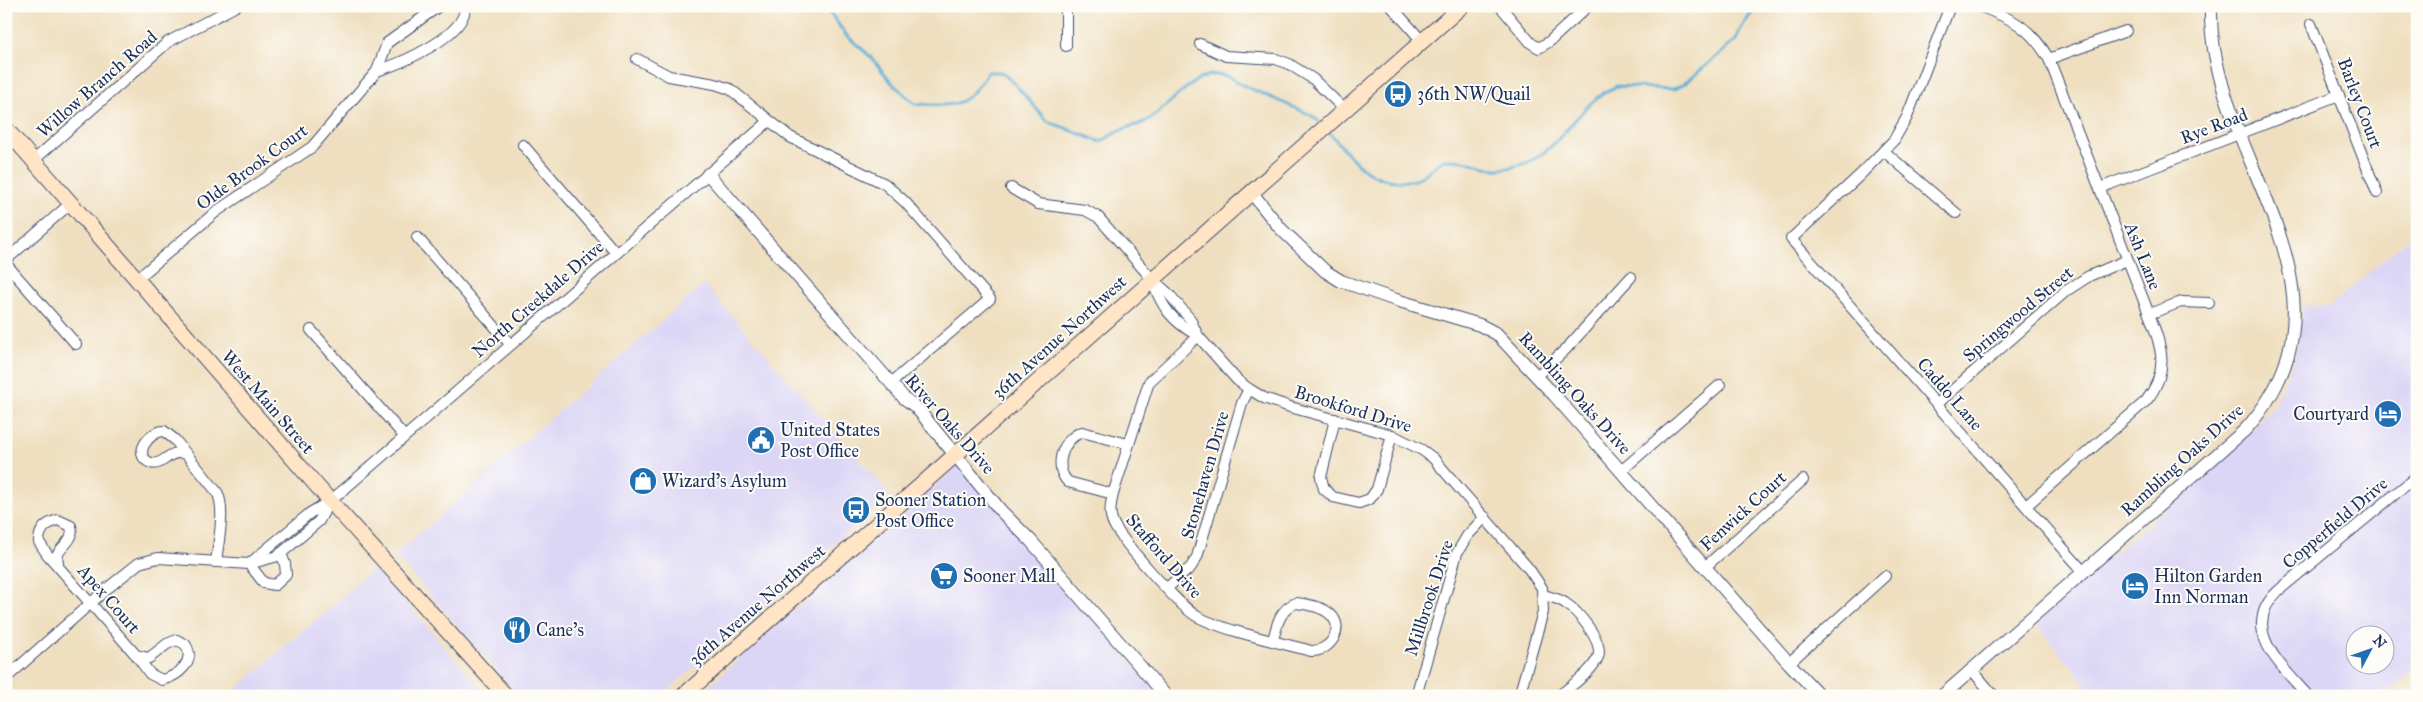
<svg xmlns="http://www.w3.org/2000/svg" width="2423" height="702" viewBox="0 0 2423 702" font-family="'IM FELL Great Primer',serif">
<rect width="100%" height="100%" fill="#fdfcf7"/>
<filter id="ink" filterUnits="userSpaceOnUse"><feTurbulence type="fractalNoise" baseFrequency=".02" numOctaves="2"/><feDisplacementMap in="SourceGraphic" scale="10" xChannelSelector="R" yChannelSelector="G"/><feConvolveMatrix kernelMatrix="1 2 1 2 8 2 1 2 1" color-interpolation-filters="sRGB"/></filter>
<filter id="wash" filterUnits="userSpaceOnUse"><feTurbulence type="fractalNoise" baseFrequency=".0096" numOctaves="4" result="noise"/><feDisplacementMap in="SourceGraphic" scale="20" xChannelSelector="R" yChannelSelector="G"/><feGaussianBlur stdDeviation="1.12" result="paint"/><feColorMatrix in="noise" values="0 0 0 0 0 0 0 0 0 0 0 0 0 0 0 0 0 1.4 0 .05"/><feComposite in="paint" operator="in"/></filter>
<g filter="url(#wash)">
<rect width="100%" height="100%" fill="#efdfc0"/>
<!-- built -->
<g fill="#dcd6f6" fill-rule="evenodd">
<path d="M 2417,231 L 2417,668 L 2385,696 L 2095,696 L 2035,622 L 2234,450 L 2273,407 L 2294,361 L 2304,305 L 2330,306 ZM 2356,634 L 2386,634 L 2386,664 L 2356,664 Z"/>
<path d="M 704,284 L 890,495 L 662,696 L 520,696 L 395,555 Z"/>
<path d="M 960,464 L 1160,696 L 698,696 L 813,593 Z"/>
<path d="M 375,567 L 487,696 L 228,696 L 349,591 Z"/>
</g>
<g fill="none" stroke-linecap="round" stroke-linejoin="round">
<!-- stream -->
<g stroke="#58aed4" stroke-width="3">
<path d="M 825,6 L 846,35 L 871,57 L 892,83 L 915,104 C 955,106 965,109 988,72 L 1001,72 L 1013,82 L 1047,121 L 1101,142 C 1107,138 1114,133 1121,130 C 1129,126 1138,126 1146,121 C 1173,107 1202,54 1238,83 L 1311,115 L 1322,124"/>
<path d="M 1328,131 C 1349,154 1365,181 1399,181 C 1404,181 1410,182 1415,180 C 1426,176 1433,166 1443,160 C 1450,160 1456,160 1463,161 C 1475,163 1488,170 1500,169 C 1561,165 1570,105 1617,86 L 1674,89 L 1684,84 L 1736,40 C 1740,27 1749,15 1760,6"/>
</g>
</g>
</g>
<g filter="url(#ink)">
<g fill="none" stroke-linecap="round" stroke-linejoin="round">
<defs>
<g id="minor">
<path d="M 1391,6 L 1422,41"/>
<path d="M 1500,6 L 1531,43 L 1539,48 L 1550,41 L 1588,6"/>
<path d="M 1950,6 L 1907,117 L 1894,140 L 1860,175 L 1791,239 L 2083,571"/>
<path d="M 1979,6 C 2013,19 2030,27 2049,59 L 2149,314 C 2162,347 2170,371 2146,401 L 2026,506"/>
<path d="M 2415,6 L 2417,9"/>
<path d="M 2311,24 L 2377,193"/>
<path d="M 1200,44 L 1226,56 L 1276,59 L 1289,64 L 1313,79 L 1345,110"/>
<path d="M 1066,46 L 1066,6"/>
<path d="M 637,59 L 669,76 L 715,84 L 730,89 L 790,137 L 885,184 L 905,202 L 990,299 L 891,383"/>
<path d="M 2049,59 L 2126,31"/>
<path d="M 377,71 C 399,64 467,36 465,6"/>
<path d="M 523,145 L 616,253"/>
<path d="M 1885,152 L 1956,213"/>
<path d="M 34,160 L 168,42 L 236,6"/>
<path d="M 1011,188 L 1038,204 L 1085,210 L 1098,217 L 1152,279 L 1169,294 L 1190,319 L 1198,336 L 1237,380 L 1249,389 L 1264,398 L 1290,407 L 1392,435 L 1422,450 L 1433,458 L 1529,569 L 1542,588 L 1543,612 L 1519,696"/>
<path d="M 2100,188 L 2339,95"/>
<path d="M 417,237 L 510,344"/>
<path d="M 6,260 L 71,203"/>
<path d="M 6,264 L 76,344"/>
<path d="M 137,279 L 217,211 L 312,147 L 377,71 L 387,43 L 439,6"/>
<path d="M 1152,280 C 1162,308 1172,321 1198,336"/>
<path d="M 2149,314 L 2181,302 L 2209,303"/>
<path d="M 311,330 L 404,436"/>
<path d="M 1198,336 L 1149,382 L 1113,494 C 1111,503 1109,511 1112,520 C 1117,537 1182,609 1198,617 C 1228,632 1278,642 1311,651 C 1330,652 1346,628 1330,614 C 1322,607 1306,604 1296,603 C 1280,609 1277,624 1273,640"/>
<path d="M 1537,376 L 1566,349 L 1631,277"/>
<path d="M 1937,404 L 2066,291 L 2089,276 L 2127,260"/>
<path d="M 1335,419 L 1321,477 L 1324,489 L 1333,497 L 1359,503 L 1370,499 L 1377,489 L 1392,435"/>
<path d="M 183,453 C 169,450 162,467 151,463 C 131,456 149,431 164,431 L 175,440 L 217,492 C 226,508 218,544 216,562"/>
<path d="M 1621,471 L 1720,385"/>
<path d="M 1113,494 L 1068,482 C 1053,467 1062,439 1082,432 L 1128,444"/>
<path d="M 58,564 L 57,555 C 63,544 75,540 71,526 L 58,520 C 46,523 39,530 39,542 L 47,554 L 136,655 L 150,674 L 162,680 C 178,676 197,661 185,644 L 177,640 L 167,644 L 149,658 L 136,655"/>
<path d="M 249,564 L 310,513 L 330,501 L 348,486 L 768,122"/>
<path d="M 249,564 L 264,583 L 275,585 L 286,575 L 285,564 L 281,553"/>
<path d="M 1705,567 L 1803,480"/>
<path d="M 1167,588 L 1191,567 L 1197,557 L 1242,403 L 1249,389"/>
<path d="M 1543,595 C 1550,597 1558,598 1565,603 C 1578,611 1604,642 1598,657 C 1592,672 1572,685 1559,696"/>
<path d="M 1789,663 L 1885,576"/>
<path d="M 1972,670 L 1994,696"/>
<path d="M 6,678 L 109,587 L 139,563 L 158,558 L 249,564 L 278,556 L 319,521 L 329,502"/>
<path d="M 1416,696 L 1457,553 L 1467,536 L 1485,517"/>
<path d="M 2308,696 C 2282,666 2238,629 2278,591 L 2417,476"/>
</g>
<g id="tertiary">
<path d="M 708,174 L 904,398 L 916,407 L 1001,511 L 1031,541 L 1166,696"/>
<path d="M 1251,192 L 1281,229 L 1325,271 L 1341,281 L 1396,300 L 1480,325 L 1497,334 L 1555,396 L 1789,663 L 1820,696"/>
<path d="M 1942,696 L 2245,430 C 2374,287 2206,156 2211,6"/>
</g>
<g id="secondary">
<path d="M 6,129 L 330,501 L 506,696"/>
<path d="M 683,696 L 1462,6"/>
</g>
</defs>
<!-- minor casing -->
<use href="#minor" stroke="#3b496d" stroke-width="12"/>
<!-- tertiary casing -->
<use href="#tertiary" stroke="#3b496d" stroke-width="14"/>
<!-- secondary casing -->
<use href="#secondary" stroke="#3b496d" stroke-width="17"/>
<!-- minor -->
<use href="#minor" stroke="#fff" stroke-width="10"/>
<!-- tertiary -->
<use href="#tertiary" stroke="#fff" stroke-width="12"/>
<!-- secondary -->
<use href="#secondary" stroke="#ffe4c6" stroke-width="15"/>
</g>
</g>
<!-- icons -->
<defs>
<symbol id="bus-disc" viewBox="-11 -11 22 22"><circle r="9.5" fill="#1f6fb2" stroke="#fdfcf7"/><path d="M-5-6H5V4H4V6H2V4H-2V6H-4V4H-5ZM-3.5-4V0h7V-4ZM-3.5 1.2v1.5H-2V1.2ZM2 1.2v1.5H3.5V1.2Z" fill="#fff"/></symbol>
<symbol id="hotel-disc" viewBox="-11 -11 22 22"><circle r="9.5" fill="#1f6fb2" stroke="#fdfcf7"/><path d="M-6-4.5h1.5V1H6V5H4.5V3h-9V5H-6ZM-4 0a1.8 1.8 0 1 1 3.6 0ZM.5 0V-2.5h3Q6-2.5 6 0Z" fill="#fff"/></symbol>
<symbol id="civic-disc" viewBox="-11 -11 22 22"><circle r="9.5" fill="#1f6fb2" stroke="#fdfcf7"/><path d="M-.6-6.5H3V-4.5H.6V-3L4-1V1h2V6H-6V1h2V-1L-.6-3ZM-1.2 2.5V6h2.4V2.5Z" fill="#fff"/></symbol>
<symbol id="shop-disc" viewBox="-11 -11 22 22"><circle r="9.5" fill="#1f6fb2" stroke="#fdfcf7"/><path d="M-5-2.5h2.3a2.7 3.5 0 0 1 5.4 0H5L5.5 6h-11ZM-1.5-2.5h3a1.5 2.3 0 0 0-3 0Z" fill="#fff"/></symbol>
<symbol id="supermarket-disc" viewBox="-11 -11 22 22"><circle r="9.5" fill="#1f6fb2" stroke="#fdfcf7"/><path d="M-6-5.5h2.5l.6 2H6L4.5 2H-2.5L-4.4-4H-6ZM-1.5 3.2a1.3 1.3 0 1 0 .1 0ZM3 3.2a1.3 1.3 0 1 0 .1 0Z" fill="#fff"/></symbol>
<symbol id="restaurant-disc" viewBox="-11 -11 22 22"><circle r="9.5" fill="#1f6fb2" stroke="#fdfcf7"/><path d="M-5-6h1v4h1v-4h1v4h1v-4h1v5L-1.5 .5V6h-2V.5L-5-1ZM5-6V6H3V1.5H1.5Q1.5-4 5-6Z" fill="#fff"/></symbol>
</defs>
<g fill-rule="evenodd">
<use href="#bus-disc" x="1382" y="78" width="32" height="32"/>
<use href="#hotel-disc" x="2372" y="398" width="32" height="32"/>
<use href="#civic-disc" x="745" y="424" width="32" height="32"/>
<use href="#shop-disc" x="627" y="465" width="32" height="32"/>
<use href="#bus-disc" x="840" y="494" width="32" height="32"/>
<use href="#supermarket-disc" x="928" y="560" width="32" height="32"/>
<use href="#hotel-disc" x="2119" y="570" width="32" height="32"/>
<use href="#restaurant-disc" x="501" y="614" width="32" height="32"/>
</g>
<g text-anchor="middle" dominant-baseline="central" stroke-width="4" stroke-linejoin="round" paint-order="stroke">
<!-- street labels -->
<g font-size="18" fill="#1b2f5e" stroke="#fdfcf7">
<text transform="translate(97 84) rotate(-41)">Willow Branch Road</text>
<text transform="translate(2360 103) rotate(69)">Barley Court</text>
<text transform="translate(2214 126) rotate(-21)">Rye Road</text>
<text transform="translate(252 167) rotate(-36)">Olde Brook Court</text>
<text transform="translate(2143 256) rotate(68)">Ash Lane</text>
<text transform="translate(538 299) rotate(-41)">North Creekdale Drive</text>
<text transform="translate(2018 314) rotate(-40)">Springwood Street</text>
<text transform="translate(1059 337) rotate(-42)">36th Avenue Northwest</text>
<text transform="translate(1575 393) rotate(48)">Rambling Oaks Drive</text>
<text transform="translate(1950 394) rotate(49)">Caddo Lane</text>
<text transform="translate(268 402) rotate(49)">West Main Street</text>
<text transform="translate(1353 409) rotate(17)">Brookford Drive</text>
<text transform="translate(950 424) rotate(49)">River Oaks Drive</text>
<text transform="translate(2182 460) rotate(-42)">Rambling Oaks Drive</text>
<text transform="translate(1205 475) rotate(-74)">Stonehaven Drive</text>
<text transform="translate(1743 511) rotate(-42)">Fenwick Court</text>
<text transform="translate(2335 523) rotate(-40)">Copperfield Drive</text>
<text transform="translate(1164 556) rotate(49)">Stafford Drive</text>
<text transform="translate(1429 598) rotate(-72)">Millbrook Drive</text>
<text transform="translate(109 599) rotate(49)">Apex Court</text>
<text transform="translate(757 605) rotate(-41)">36th Avenue Northwest</text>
</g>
<!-- poi labels -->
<g font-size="18" fill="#1b2f5e" stroke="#fdfcf7" text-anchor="start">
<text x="1417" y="94">36th NW/Quail</text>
<text x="2369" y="414" text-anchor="end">Courtyard</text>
<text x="780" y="430">United States<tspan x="780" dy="21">Post Office</tspan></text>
<text x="662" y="481">Wizard's Asylum</text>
<text x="875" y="500">Sooner Station<tspan x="875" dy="21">Post Office</tspan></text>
<text x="963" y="576">Sooner Mall</text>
<text x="2154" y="576">Hilton Garden<tspan x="2154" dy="21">Inn Norman</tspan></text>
<text x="536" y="630">Cane's</text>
</g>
</g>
<!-- margin -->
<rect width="2423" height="702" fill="none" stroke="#fdfcf7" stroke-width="25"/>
<!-- north arrow -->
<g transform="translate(2370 650) rotate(49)"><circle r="24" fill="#fdfcf7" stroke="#a3aaba"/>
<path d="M0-4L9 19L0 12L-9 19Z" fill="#1f6fb2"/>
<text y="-8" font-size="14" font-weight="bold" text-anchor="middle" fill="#1b2f5e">N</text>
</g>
</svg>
